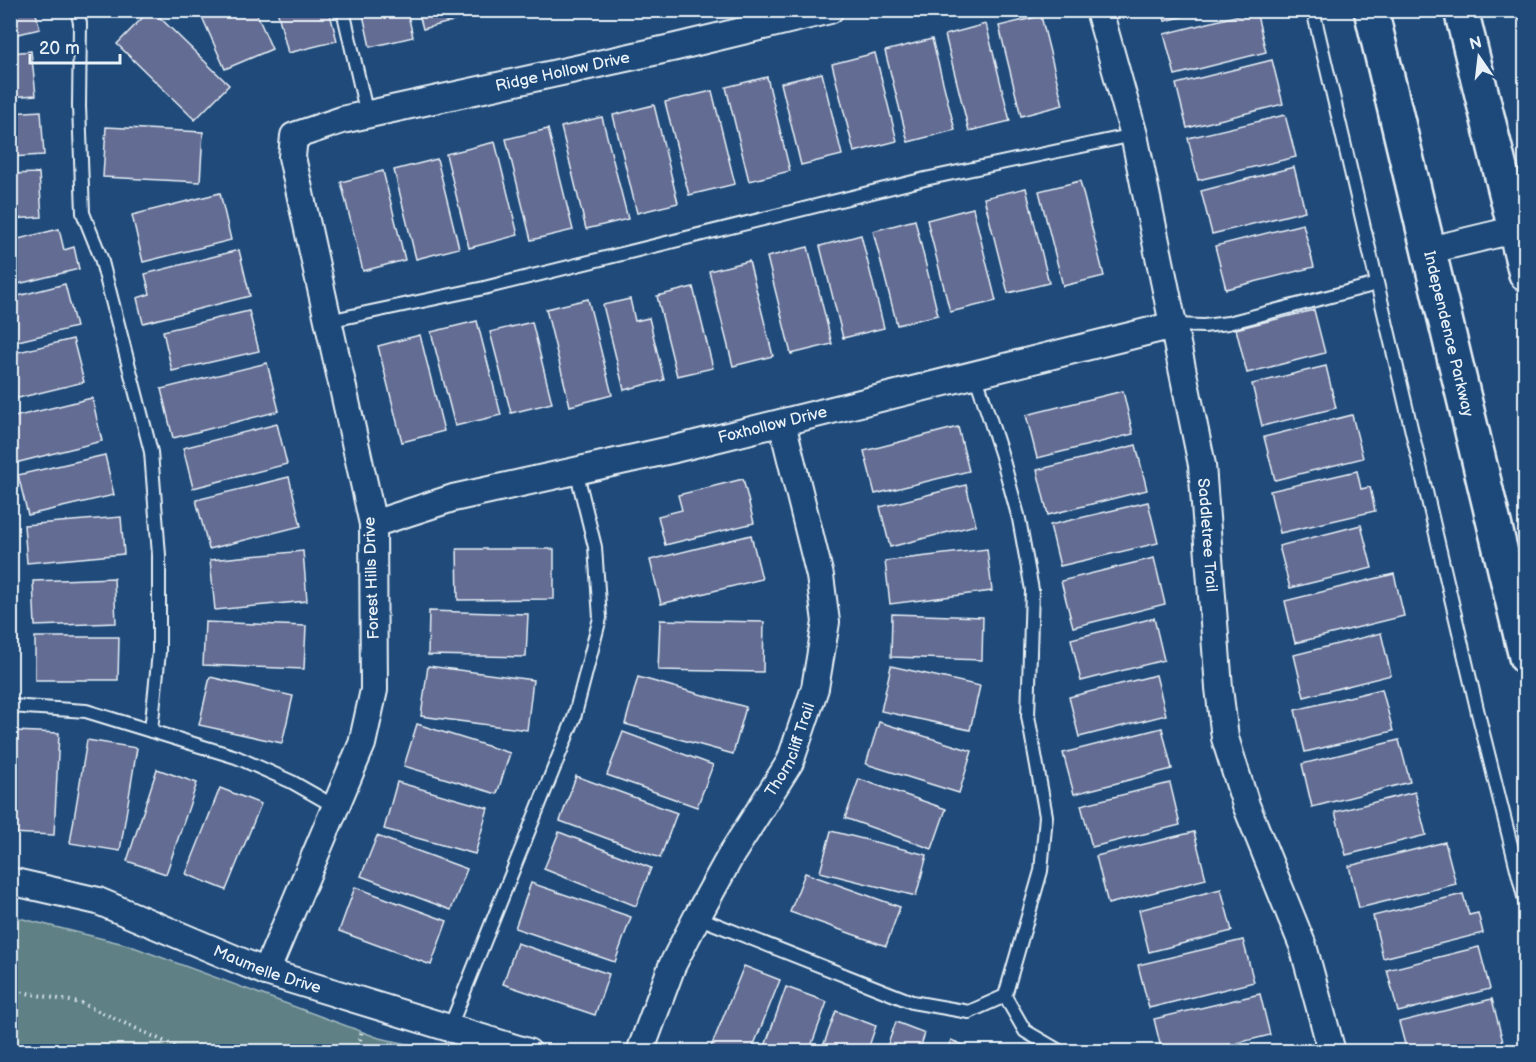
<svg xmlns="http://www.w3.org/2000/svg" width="1536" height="1062" viewBox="0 0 1536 1062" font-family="'Balsamiq Sans',sans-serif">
<rect width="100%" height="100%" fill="#1f4a7a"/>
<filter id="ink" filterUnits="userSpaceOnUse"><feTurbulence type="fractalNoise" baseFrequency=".0167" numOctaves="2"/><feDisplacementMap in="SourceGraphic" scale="12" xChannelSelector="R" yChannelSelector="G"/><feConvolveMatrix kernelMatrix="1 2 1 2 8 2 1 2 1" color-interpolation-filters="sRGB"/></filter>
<g filter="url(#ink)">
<!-- green -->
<path fill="#5e8186" stroke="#a3b9bf" stroke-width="1.5" d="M 11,916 L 128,945 L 379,1038 L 441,1051 L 11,1051 Z"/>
<!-- building -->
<g fill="#646c93" stroke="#e8f1f8" stroke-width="1.5">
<path d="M 10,10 L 35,10 L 40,29 L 10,36 Z"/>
<path d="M 150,10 L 152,10 L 229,85 L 195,120 L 117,44 Z"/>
<path d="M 199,10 L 255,10 L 272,49 L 225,69 Z"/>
<path d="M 277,10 L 329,10 L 337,41 L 288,53 Z"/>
<path d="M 362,10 L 407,10 L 413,37 L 370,47 Z"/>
<path d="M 418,10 L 463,10 L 465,18 L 423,29 Z"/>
<path d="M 476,10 L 505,10 L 478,17 Z"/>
<path d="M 1162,10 L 1208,10 L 1165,21 Z"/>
<path d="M 1256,11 L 1266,52 L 1175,75 L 1164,34 Z"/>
<path d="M 1041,16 L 1063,105 L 1021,116 L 999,26 Z"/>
<path d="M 986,24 L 1010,121 L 969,131 L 945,35 Z"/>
<path d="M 932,39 L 955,130 L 908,142 L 885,51 Z"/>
<path d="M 31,51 L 36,95 L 10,97 L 10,53 Z"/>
<path d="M 875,53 L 897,141 L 854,152 L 832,64 Z"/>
<path d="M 1272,60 L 1283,104 L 1187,128 L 1176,84 Z"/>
<path d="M 822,73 L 842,155 L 801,165 L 781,83 Z"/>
<path d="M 767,77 L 790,171 L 749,181 L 726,87 Z"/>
<path d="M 712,91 L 735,184 L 689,195 L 665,102 Z"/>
<path d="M 654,105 L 678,203 L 637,213 L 613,115 Z"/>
<path d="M 41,111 L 44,155 L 10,157 L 10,113 Z"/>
<path d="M 1285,115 L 1296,157 L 1198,180 L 1188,138 Z"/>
<path d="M 602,117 L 628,219 L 586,229 L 561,127 Z"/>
<path d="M 106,127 L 203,132 L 200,182 L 103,177 Z"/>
<path d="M 548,129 L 573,230 L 531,240 L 506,139 Z"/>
<path d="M 495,142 L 518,235 L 469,248 L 446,154 Z"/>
<path d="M 437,159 L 459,248 L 416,259 L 394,170 Z"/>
<path d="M 1294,167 L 1305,211 L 1212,234 L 1201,191 Z"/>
<path d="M 383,171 L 405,260 L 363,271 L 341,182 Z"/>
<path d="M 39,173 L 42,217 L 10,219 L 10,174 Z"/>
<path d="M 1080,181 L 1104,276 L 1063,286 L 1039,191 Z"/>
<path d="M 1026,188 L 1049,283 L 1008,293 L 984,198 Z"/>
<path d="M 220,193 L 231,240 L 143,262 L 132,215 Z"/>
<path d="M 973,208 L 996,301 L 950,312 L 927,220 Z"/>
<path d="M 915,220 L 938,315 L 897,325 L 873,231 Z"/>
<path d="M 1303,224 L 1314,267 L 1226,289 L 1215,246 Z"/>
<path d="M 59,229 L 64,250 L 74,247 L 79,269 L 10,286 L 10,241 Z"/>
<path d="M 861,235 L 884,328 L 843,338 L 820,246 Z"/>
<path d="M 808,247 L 832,344 L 791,354 L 767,257 Z"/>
<path d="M 239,250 L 250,296 L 143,323 L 137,298 L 150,294 L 145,274 Z"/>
<path d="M 749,261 L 773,356 L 733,366 L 709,271 Z"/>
<path d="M 65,284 L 76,327 L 10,343 L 10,298 Z"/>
<path d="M 693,287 L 713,368 L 677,376 L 657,296 Z"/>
<path d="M 588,299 L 612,395 L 570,406 L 546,309 Z"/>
<path d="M 630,299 L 635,321 L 649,318 L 664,380 L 624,390 L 603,305 Z"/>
<path d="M 1314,310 L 1325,353 L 1247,373 L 1236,329 Z"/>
<path d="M 249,311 L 259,351 L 172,371 L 163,331 Z"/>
<path d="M 477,321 L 501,415 L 455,426 L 431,332 Z"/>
<path d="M 532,322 L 552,403 L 511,413 L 490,332 Z"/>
<path d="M 420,335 L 444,431 L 402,442 L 378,346 Z"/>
<path d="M 73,339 L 84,382 L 10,400 L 10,354 Z"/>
<path d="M 267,363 L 279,411 L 173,438 L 161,389 Z"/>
<path d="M 1326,366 L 1336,408 L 1262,426 L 1252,384 Z"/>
<path d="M 1123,391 L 1133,434 L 1037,458 L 1026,415 Z"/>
<path d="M 92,398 L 102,441 L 15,463 L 10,444 L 10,418 Z"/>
<path d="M 1352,415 L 1363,458 L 1275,480 L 1264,437 Z"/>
<path d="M 277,424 L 287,464 L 193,488 L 183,448 Z"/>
<path d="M 958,427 L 969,471 L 875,494 L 864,451 Z"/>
<path d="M 1136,445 L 1147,490 L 1048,515 L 1037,470 Z"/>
<path d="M 105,455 L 114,495 L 28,515 L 18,475 Z"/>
<path d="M 1357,471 L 1361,489 L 1370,487 L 1375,511 L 1280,533 L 1270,491 Z"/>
<path d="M 289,477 L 301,526 L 209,549 L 196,500 Z"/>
<path d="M 743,479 L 754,523 L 665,545 L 658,516 L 682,510 L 678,495 Z"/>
<path d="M 966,485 L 976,525 L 890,547 L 880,507 Z"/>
<path d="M 1148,502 L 1158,543 L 1060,566 L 1050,525 Z"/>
<path d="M 121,517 L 124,554 L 27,563 L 24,525 Z"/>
<path d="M 1361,525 L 1372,568 L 1290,588 L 1279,546 Z"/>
<path d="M 751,535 L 762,579 L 661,604 L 650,560 Z"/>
<path d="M 457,549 L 554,549 L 554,599 L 458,600 Z"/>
<path d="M 987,549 L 992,591 L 890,604 L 885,561 Z"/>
<path d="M 303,551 L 307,601 L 215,610 L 210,560 Z"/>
<path d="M 1154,558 L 1165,604 L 1073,627 L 1061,581 Z"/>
<path d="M 1394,574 L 1404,616 L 1295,643 L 1285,601 Z"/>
<path d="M 114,578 L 116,623 L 35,626 L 33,581 Z"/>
<path d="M 429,611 L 528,614 L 526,657 L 428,655 Z"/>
<path d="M 892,614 L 983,617 L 982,660 L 891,657 Z"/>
<path d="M 1154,618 L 1164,660 L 1081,681 L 1071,639 Z"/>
<path d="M 660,620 L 764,622 L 763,672 L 658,670 Z"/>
<path d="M 205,622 L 306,626 L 304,669 L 203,665 Z"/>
<path d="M 1381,633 L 1391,675 L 1304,697 L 1294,655 Z"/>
<path d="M 35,637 L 119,637 L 118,680 L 35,680 Z"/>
<path d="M 428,666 L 533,680 L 527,730 L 421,716 Z"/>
<path d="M 891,666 L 980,686 L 970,730 L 881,711 Z"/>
<path d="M 1156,675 L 1166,715 L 1079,737 L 1069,697 Z"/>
<path d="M 210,677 L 293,696 L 282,743 L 199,725 Z"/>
<path d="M 638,677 L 746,707 L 733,754 L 625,724 Z"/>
<path d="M 1382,689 L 1393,731 L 1305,752 L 1295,710 Z"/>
<path d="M 879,722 L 972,751 L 959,793 L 866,764 Z"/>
<path d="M 417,724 L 510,753 L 497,794 L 404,766 Z"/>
<path d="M 1162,728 L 1172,769 L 1074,794 L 1063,753 Z"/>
<path d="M 15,731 L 59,733 L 54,835 L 10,833 Z"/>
<path d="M 623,732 L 713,765 L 697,807 L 607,775 Z"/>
<path d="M 87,740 L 137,748 L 120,851 L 70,843 Z"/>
<path d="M 1399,740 L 1410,782 L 1312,807 L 1302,764 Z"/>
<path d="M 157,769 L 197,783 L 166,874 L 127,861 Z"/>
<path d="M 576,776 L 677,813 L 660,858 L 560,821 Z"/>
<path d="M 859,779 L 946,809 L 932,849 L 845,818 Z"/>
<path d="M 397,782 L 488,808 L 475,854 L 384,829 Z"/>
<path d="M 1170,783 L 1180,825 L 1092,847 L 1081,805 Z"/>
<path d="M 220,788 L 261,804 L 226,890 L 186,874 Z"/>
<path d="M 1415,792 L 1426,835 L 1346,855 L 1335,812 Z"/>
<path d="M 831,831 L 927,855 L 916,896 L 820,872 Z"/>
<path d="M 559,832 L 651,868 L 636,906 L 544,869 Z"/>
<path d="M 1194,832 L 1206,879 L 1108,904 L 1096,856 Z"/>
<path d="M 377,836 L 467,869 L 451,910 L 361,876 Z"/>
<path d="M 1445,842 L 1456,884 L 1359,908 L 1349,866 Z"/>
<path d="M 805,873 L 900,907 L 886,946 L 790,912 Z"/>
<path d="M 531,883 L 631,917 L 615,962 L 515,928 Z"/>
<path d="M 355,887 L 447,921 L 431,965 L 339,931 Z"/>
<path d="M 1221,889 L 1232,931 L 1149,952 L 1139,910 Z"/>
<path d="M 1463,894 L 1469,915 L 1478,913 L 1483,933 L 1383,958 L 1373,916 Z"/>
<path d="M 1243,940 L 1254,982 L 1149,1008 L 1138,965 Z"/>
<path d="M 517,943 L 609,974 L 595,1015 L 503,984 Z"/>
<path d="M 1479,947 L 1490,989 L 1398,1012 L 1387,970 Z"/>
<path d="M 744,966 L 780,980 L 751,1052 L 709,1052 Z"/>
<path d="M 786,987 L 827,1002 L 809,1052 L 763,1052 Z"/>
<path d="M 1260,994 L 1270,1035 L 1201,1052 L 1162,1052 L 1154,1019 Z"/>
<path d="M 1492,999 L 1503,1042 L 1463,1052 L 1407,1052 L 1399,1022 Z"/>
<path d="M 836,1011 L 876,1026 L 867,1052 L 821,1052 Z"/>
<path d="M 896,1022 L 925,1033 L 919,1052 L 885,1052 Z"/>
<path d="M 951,1040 L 979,1052 L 946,1052 Z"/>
</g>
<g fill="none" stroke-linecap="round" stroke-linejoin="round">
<defs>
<g id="service">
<path d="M 77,10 L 80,23 L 79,106 L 83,213 L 101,258 L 151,452 L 159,555 L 159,652 L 151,731"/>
<path d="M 343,10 L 367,115"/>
<path d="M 1313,10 L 1478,713 L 1526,905"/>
<path d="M 1522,10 L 1526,16"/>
<path d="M 328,321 L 484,288 L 925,179 L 1134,135"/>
<path d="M 1174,325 L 1204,326 L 1228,323 L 1377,284"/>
<path d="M 975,374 L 1001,453 L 1019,519 L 1032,590 L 1028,716 L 1046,816 L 1041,871 L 1005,996 L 1025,1031 L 1061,1052"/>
<path d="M 10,706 L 86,711 L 236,757 L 292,782 L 336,807"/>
<path d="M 697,917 L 912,1002 L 969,1012 L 1005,996"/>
<path d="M 450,1027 L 574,718 L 600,618 L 595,547 L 576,470"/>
</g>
<g id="minor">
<path id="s1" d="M 1099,10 L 1134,135 L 1202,465 L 1219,688 L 1225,738 L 1246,805 L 1303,946 L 1332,1052"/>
<path d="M 1430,250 L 1526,227"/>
<path id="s2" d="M 373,524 L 453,498 L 675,449 L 1174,325"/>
<path id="s3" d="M 10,881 L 98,901 L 266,972 L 528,1052"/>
<path id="s4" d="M 266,972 L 362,744 L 374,690 L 373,524 L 292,157 L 294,136 L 342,120 L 676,47 L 830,10"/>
<path id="s5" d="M 640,1052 L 672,966 L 697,917 L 731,855 L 790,762 L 815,688 L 826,622 L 820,576 L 782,423"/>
</g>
<g id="secondary">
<path id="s6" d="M 1371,10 L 1526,657"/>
<path d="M 1461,10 L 1526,274"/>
</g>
</defs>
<!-- service casing -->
<use href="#service" stroke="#e8f1f8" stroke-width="16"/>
<!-- minor casing -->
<use href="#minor" stroke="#e8f1f8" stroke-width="30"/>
<!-- secondary casing -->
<use href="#secondary" stroke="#e8f1f8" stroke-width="38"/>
<!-- path -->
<g stroke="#e8f1f8" stroke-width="4" stroke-dasharray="1.5 4.5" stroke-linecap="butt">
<path d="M 10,990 L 81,1003 L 187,1052"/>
<path d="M 358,1052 L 362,1029"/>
</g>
<!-- service -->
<use href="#service" stroke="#1f4a7a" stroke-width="12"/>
<!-- minor -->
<use href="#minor" stroke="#1f4a7a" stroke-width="26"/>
<!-- secondary -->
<use href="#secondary" stroke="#1f4a7a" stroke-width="33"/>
</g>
</g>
<g text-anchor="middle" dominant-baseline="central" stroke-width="5" stroke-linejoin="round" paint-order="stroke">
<!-- street labels -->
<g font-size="16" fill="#e8f1f8" stroke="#1f4a7a">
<text stroke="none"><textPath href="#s4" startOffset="1142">Ridge Hollow Drive</textPath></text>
<text stroke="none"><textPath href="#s6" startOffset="333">Independence Parkway</textPath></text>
<text stroke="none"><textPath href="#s2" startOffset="412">Foxhollow Drive</textPath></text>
<text stroke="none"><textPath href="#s1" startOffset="537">Saddletree Trail</textPath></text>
<text transform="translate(372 578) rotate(-92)">Forest Hills Drive</text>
<text stroke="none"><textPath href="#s5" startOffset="339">Thorncliff Trail</textPath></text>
<text stroke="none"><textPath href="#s3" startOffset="273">Maumelle Drive</textPath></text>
</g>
</g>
<!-- margin -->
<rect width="1536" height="1062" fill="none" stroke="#1f4a7a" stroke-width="36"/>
<rect x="18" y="18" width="1500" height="1026" fill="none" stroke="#e8f1f8" stroke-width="2" filter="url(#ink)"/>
<!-- north arrow -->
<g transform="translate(1479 57) rotate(346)" stroke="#1f4a7a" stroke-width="4.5" paint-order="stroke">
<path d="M0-4.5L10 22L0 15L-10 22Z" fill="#e8f1f8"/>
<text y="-9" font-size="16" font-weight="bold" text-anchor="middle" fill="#e8f1f8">N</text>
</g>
<!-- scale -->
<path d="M30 54v9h90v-9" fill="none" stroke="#e8f1f8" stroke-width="3"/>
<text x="39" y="54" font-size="18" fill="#e8f1f8" stroke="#1f4a7a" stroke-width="4.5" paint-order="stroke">20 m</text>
</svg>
